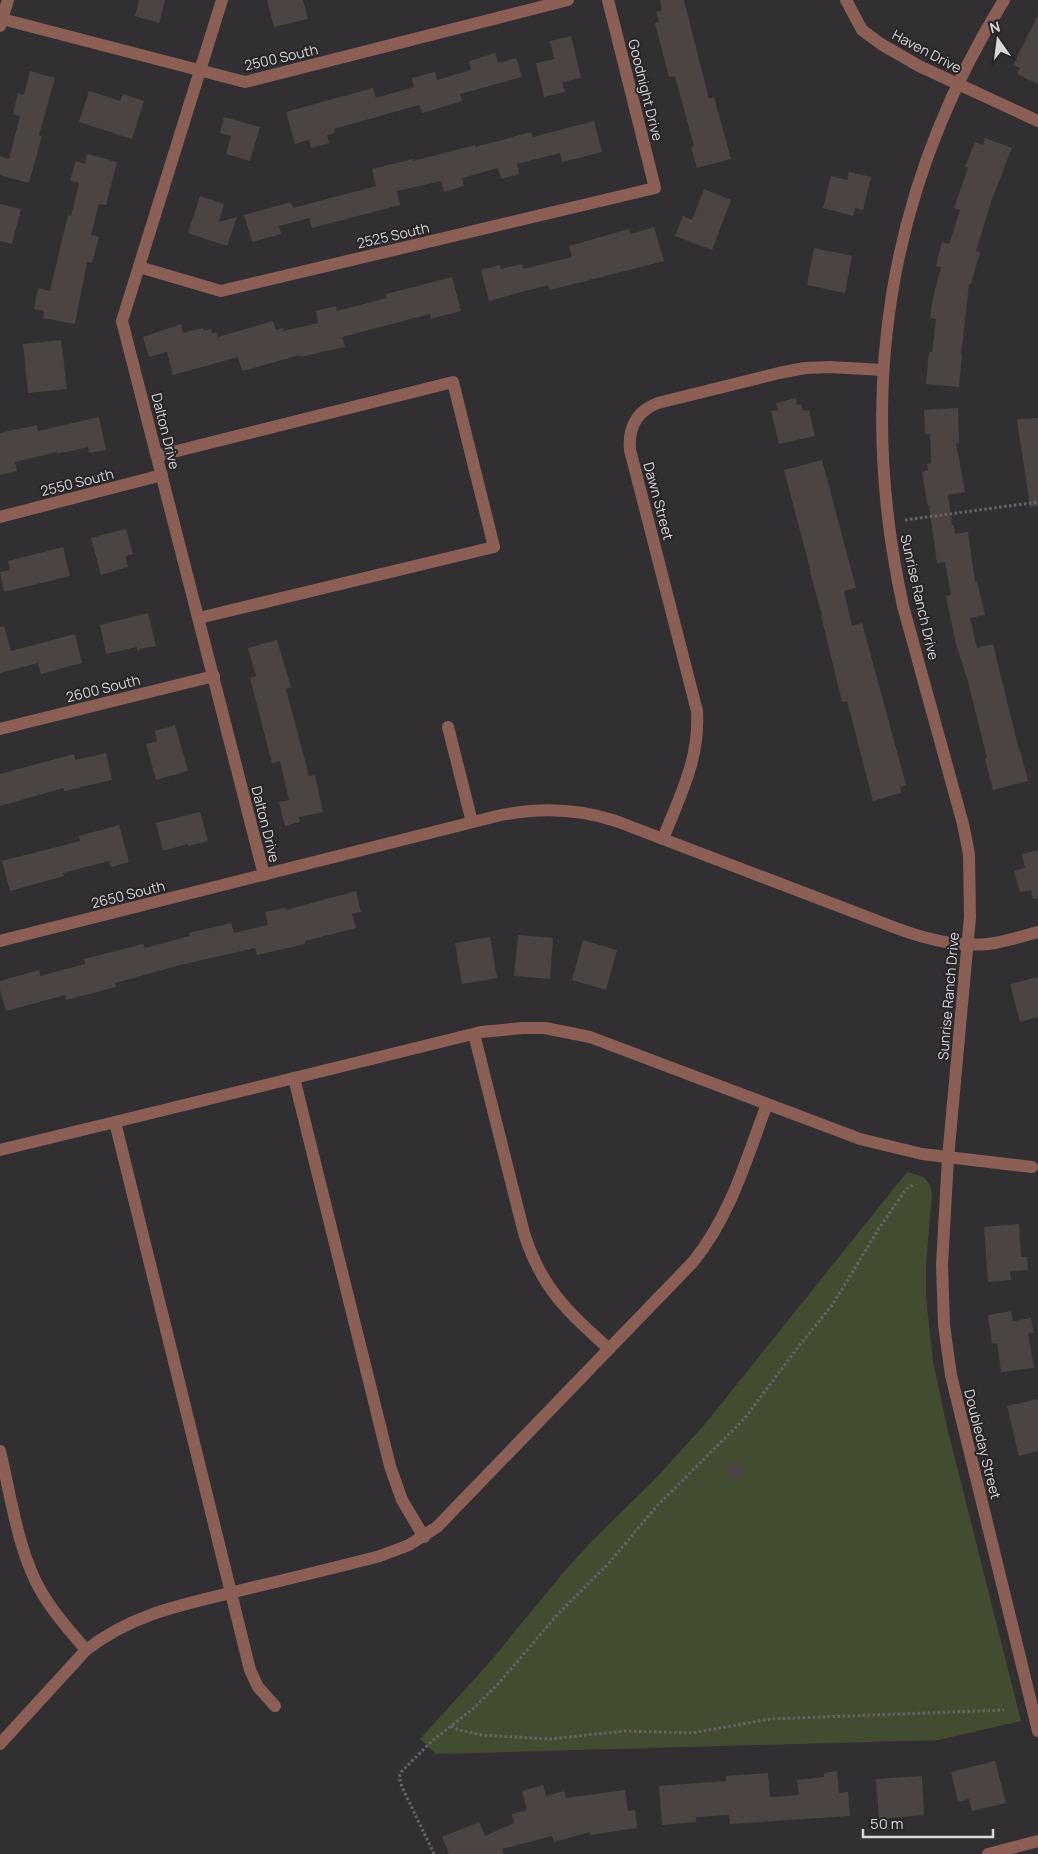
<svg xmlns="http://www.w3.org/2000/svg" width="1038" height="1854" viewBox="0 0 1038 1854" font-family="Manrope,sans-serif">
<rect width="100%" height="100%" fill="#322f33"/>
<!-- green -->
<path fill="#424c30" d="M 907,1172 L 924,1177 L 930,1185 L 932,1194 L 926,1266 L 926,1298 L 933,1361 L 946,1423 L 1021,1721 L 938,1740 L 436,1754 L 420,1739 L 489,1663 L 567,1568 L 594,1539 L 656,1478 L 705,1424 Z"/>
<!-- building -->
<g fill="#4b4443">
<path d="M 139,0 L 165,0 L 159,23 L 135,16 Z"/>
<path d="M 267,0 L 303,0 L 308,19 L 274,27 Z"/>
<path d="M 660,0 L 684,0 L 709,99 L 714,97 L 731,159 L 697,168 L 691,147 L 694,146 L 675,76 L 669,77 L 655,23 L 659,22 L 656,12 L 662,10 Z"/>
<path d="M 1038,15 L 1038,84 L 1017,74 L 1020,68 L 1013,65 Z"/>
<path d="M 571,36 L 581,78 L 562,82 L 565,92 L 544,97 L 536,63 L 554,59 L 550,41 Z"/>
<path d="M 495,53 L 498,63 L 516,58 L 522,77 L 460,94 L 462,101 L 422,113 L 419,105 L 334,129 L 335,133 L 327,135 L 329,143 L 311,148 L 309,140 L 295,144 L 286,112 L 373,88 L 376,98 L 414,87 L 412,78 L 435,72 L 437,80 L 471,70 L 469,61 Z"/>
<path d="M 30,71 L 55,78 L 39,135 L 42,136 L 29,183 L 0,175 L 0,156 L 9,159 L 20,116 L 13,114 L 18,93 L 24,95 Z"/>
<path d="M 89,91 L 120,101 L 123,94 L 144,101 L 132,139 L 79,122 Z"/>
<path d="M 224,117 L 260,127 L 250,161 L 226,154 L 231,136 L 220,133 Z"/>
<path d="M 594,121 L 602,152 L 562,162 L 560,153 L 517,164 L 519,174 L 501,179 L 498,168 L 462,178 L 464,186 L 444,192 L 441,181 L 397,191 L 400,205 L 312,228 L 309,218 L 279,226 L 281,234 L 252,242 L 244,215 L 291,202 L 293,208 L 376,186 L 372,169 L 413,159 L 413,161 L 475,145 L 475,147 L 531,132 L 533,137 Z"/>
<path d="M 985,138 L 1012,148 L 992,199 L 976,251 L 980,252 L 971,284 L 969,284 L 961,355 L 962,355 L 959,387 L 926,384 L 929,352 L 932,352 L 936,319 L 930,318 L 933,298 L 941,267 L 936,266 L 942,242 L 949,244 L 960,210 L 954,208 L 968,168 L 965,167 L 975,142 L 983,145 Z"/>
<path d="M 87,154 L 117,162 L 106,205 L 99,204 L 91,235 L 99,237 L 92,263 L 87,262 L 75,324 L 43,318 L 44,311 L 34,309 L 38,288 L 50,291 L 68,215 L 71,216 L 79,183 L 70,180 L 76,161 L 85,164 Z"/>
<path d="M 849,172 L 871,177 L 863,210 L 855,208 L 853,216 L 823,208 L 831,176 L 847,180 Z"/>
<path d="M 704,189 L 731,200 L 712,250 L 675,236 L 683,216 L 692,220 Z"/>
<path d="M 200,196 L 224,204 L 219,222 L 237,217 L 227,246 L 188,233 Z"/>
<path d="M 0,204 L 21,209 L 12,244 L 0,241 Z"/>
<path d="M 654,227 L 664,261 L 550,290 L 548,285 L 489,301 L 481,270 L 500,265 L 501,269 L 522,264 L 523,269 L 572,257 L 569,246 L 629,229 L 631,234 Z"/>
<path d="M 814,248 L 852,256 L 845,293 L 807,285 Z"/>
<path d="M 452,277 L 461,311 L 431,319 L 430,314 L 342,337 L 345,347 L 300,357 L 300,355 L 242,371 L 238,357 L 173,375 L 167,352 L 149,357 L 143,337 L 181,324 L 183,333 L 203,328 L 204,331 L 211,329 L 212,333 L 217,332 L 218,337 L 273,321 L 276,330 L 283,328 L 283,331 L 318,323 L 316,311 L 336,306 L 337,311 L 387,298 L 386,294 Z"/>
<path d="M 61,340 L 67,389 L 28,393 L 23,344 Z"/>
<path d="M 796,398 L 797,405 L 801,404 L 803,411 L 809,410 L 815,436 L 779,444 L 771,411 L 778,410 L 776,403 Z"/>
<path d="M 958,408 L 959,443 L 956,443 L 965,492 L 948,495 L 952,525 L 954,525 L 955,534 L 968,532 L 975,582 L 977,581 L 985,615 L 970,618 L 977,648 L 993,644 L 1019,750 L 1020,750 L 1028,781 L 993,790 L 985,759 L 987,758 L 967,678 L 956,644 L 946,596 L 951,595 L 945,562 L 937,563 L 929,505 L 928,506 L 922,472 L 928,470 L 927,464 L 931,463 L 930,434 L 925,434 L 924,410 Z"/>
<path d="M 99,417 L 106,450 L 89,453 L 88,447 L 57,454 L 57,452 L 15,462 L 17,471 L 0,475 L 0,433 L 37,425 L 38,431 Z"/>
<path d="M 1038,418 L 1038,506 L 1030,507 L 1017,419 Z"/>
<path d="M 822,460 L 856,588 L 844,591 L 852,626 L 862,623 L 906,785 L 900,787 L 901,793 L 873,801 L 847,701 L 842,702 L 821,615 L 822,615 L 810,572 L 811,572 L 784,470 Z"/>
<path d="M 126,529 L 133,554 L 125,556 L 128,567 L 101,575 L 91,538 Z"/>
<path d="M 63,547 L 70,576 L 4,592 L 0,572 L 10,570 L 8,561 Z"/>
<path d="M 148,613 L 156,646 L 137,650 L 137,647 L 106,654 L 100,625 Z"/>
<path d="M 4,626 L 11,651 L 75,634 L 82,663 L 41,674 L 38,663 L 0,673 L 0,627 Z"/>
<path d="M 277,640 L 291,687 L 286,689 L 309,776 L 315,775 L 323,812 L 299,817 L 300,822 L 285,826 L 279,802 L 289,800 L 280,761 L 272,763 L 250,678 L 256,676 L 248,648 Z"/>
<path d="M 175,725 L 188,771 L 156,780 L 146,744 L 157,741 L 155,731 Z"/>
<path d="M 106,753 L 112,780 L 64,791 L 63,788 L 0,806 L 0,774 L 74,754 L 75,760 Z"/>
<path d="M 200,812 L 208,841 L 188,846 L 188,844 L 163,851 L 156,823 Z"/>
<path d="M 119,825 L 129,862 L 111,867 L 109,861 L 63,873 L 64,876 L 10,891 L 2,861 L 80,841 L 79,836 Z"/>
<path d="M 1038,850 L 1038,898 L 1033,899 L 1031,890 L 1020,892 L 1014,871 L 1025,868 L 1022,854 Z"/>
<path d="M 356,891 L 361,912 L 352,914 L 356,928 L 305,941 L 305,944 L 257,955 L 255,948 L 180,965 L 115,983 L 116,987 L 66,1000 L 65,995 L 6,1011 L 0,990 L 0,981 L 39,970 L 40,976 L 85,964 L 84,959 L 143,944 L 145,948 L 190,936 L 189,933 L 231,923 L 234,933 L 268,925 L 265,912 L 286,908 L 286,910 Z"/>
<path d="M 518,935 L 553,938 L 550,979 L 514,976 Z"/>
<path d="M 490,937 L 497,978 L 462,984 L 455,943 Z"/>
<path d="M 583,940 L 617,950 L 606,990 L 572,980 Z"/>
<path d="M 1038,977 L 1038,1017 L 1020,1022 L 1010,984 Z"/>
<path d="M 1019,1224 L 1021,1257 L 1027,1257 L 1028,1270 L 1010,1271 L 1011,1280 L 988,1282 L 984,1227 Z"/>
<path d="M 1011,1311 L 1013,1321 L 1031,1318 L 1034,1333 L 1028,1333 L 1034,1368 L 1001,1372 L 997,1343 L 992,1344 L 988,1315 Z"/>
<path d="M 1038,1399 L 1038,1451 L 1019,1456 L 1007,1406 Z"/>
<circle cx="735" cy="1471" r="9"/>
<path d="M 995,1761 L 1006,1803 L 972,1811 L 969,1799 L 958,1802 L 951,1772 Z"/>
<path d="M 837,1771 L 839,1793 L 848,1792 L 850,1816 L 730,1824 L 729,1815 L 696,1817 L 696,1822 L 662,1825 L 659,1786 L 726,1781 L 726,1776 L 768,1773 L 770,1797 L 799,1795 L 797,1780 L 824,1777 L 824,1773 Z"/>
<path d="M 922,1776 L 924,1815 L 879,1819 L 876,1779 Z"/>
<path d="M 543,1785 L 546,1796 L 564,1791 L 566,1798 L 625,1790 L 628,1811 L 635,1810 L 637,1828 L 590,1835 L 590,1832 L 554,1842 L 552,1836 L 502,1849 L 504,1854 L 449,1854 L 442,1837 L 479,1822 L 485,1836 L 514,1823 L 512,1814 L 527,1810 L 522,1791 Z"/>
</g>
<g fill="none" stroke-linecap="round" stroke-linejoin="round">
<!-- path -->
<g stroke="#676468" stroke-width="3" stroke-dasharray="2.5 2.5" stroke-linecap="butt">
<path d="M 905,520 L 1038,502"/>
<path d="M 451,1726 L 459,1730 L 482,1735 L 550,1739 L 625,1731 L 692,1733 L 770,1719 L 1004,1710"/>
<path d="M 434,1854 L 402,1787 L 399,1777 L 401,1772 L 432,1741 L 475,1707 L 500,1682 L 557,1615 L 609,1563 L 657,1506 L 745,1418 L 795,1351 L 833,1304 L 878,1230 L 906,1189 L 915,1184"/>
</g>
<!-- minor -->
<g stroke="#8b5f56" stroke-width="12">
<path d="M 222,0 L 122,321 L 264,875"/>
<path d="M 846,0 L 862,30 L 881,44 L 919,66 L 1038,121"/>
<path d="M 1004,0 C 888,187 856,391 903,606 L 963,824 L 969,854 L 970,917 L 948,1158 L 942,1265 L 944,1325 L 951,1375 L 957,1400 L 1038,1731"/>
<path d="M 2,19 L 245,82 L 568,0"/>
<path d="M 0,26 L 8,0"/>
<path d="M 139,267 L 221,291 L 655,188 L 608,0"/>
<path d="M 157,456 L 453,382 L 494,547 L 199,618"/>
<path d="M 0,517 L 162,475"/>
<path d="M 448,727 L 472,822"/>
<path d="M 0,729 L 214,676"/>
<path d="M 663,839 C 680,795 700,759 697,711 L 630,450 C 628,427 637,411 658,403 L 779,373 L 805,368 L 830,367 L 883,370"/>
<path d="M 0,941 L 497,816 C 538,807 576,808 616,821 L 896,928 C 925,939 957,947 988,944 C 1005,942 1022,936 1038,932"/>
<path d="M 474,1034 L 524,1233 C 541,1288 568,1312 609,1349"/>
<path d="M 294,1078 L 390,1466 L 402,1500 L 424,1537"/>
<path d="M 0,1150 L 115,1122"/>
<path d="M 0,1451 C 11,1496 18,1553 42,1593 C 54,1614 71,1632 86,1650"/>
<path d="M 275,1706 L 258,1687 L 250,1670 L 115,1122 L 481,1032 L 522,1028 L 545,1028 L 590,1037 L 860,1139 L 922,1154 L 1032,1167"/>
<path d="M 0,1744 L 86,1650 C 135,1612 184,1605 242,1590 C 288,1579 334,1568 380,1556 L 409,1545 L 437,1527 L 693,1262 C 731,1215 746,1160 767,1104"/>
<path d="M 988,1854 L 1038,1841"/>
</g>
</g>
<g text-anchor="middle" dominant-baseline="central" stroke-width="4" stroke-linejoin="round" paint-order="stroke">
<!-- street labels -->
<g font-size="14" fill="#d9d7da" stroke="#282529">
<text transform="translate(927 51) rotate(28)">Haven Drive</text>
<text transform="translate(281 57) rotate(-13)">2500 South</text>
<text transform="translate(646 90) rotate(76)">Goodnight Drive</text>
<text transform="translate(393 235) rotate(-13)">2525 South</text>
<text transform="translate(166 431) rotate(76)">Dalton Drive</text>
<text transform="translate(77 482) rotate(-14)">2550 South</text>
<text transform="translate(659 501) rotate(75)">Dawn Street</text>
<text transform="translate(920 597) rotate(77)">Sunrise Ranch Drive</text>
<text transform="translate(103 688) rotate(-14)">2600 South</text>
<text transform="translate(266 824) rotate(76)">Dalton Drive</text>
<text transform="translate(128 894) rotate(-14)">2650 South</text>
<text transform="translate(948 996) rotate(-85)">Sunrise Ranch Drive</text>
<text transform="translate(983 1444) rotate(76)">Doubleday Street</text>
</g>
</g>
<!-- north arrow -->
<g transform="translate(998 40) rotate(346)" stroke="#282529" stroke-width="4" paint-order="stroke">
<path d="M0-4L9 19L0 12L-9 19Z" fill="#d9d7da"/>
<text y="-8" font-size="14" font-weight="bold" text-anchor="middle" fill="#d9d7da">N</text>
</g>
<!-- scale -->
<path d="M863 1829v8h130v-8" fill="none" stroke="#d9d7da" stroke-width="2.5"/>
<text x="870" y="1829" font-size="15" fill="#d9d7da" stroke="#282529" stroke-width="4" paint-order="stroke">50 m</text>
</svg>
